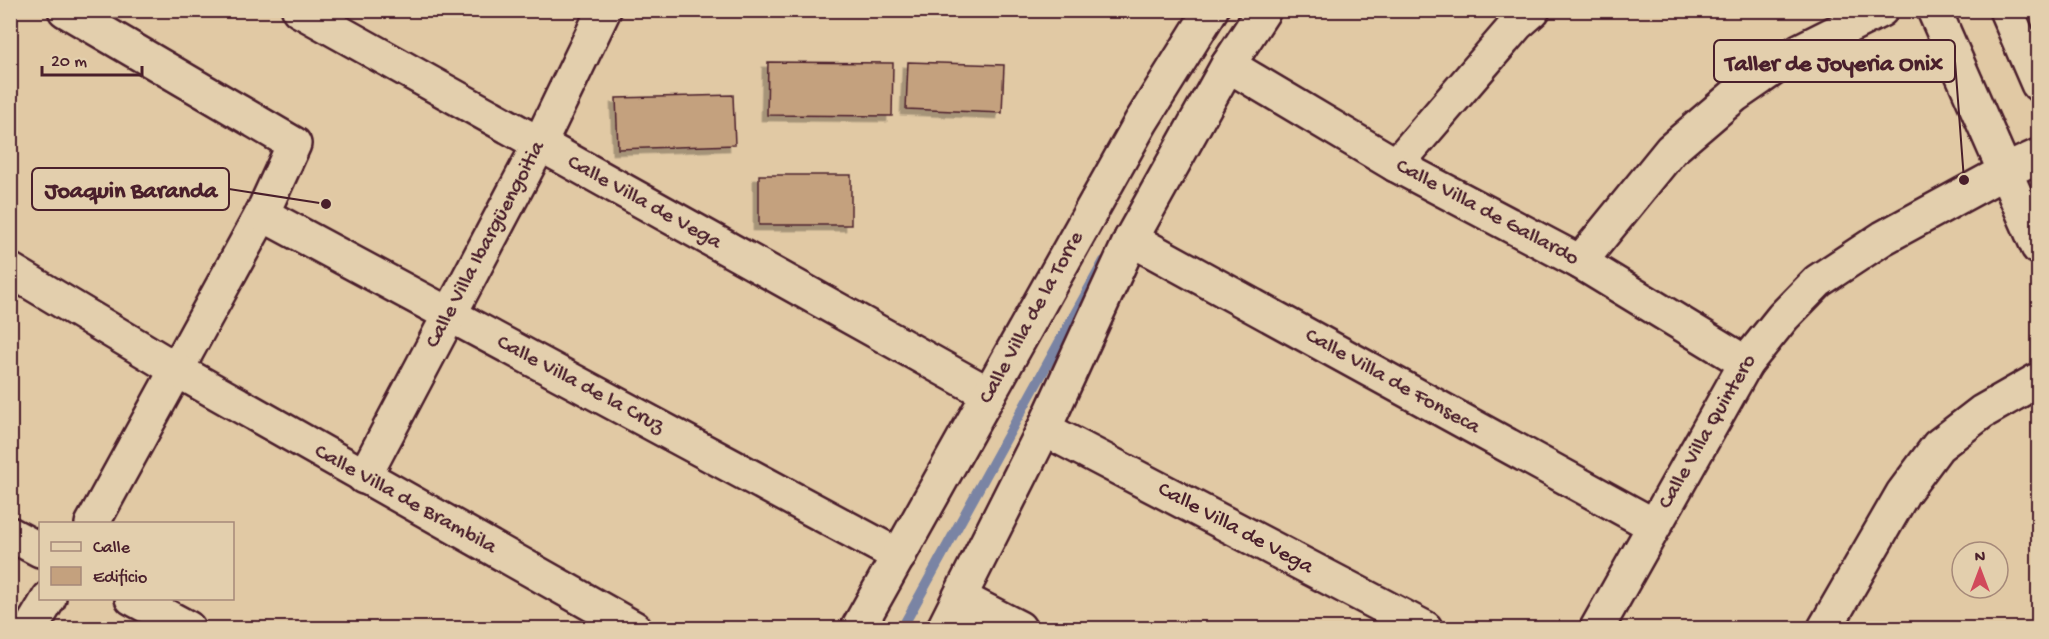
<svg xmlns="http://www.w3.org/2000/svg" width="2049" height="639" viewBox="0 0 2049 639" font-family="'Gochi Hand',sans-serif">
<defs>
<filter id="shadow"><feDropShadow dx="-5.5" dy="5.5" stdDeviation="0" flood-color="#0004"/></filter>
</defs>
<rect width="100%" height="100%" fill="#e1c9a4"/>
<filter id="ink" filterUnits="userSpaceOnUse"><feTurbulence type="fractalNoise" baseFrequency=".0167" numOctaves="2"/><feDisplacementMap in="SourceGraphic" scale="12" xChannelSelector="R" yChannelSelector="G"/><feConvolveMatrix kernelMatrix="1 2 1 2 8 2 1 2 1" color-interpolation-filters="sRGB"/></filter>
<g filter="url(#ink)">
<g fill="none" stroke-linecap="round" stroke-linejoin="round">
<!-- stream -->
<path stroke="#7a84a4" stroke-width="10" d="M 902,628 L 1104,261"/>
</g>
<!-- building -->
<g fill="#c4a17e" stroke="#4a1f2b" stroke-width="1.5" filter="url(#shadow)">
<path d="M 768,62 L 893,63 L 892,116 L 767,115 Z"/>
<path d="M 908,62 L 1004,65 L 1002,113 L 906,109 Z"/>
<path d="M 733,95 L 735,145 L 618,149 L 616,98 Z"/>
<rect x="759" y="175" width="92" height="50"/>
</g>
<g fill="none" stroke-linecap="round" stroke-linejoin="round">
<defs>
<g id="minor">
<path d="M 65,10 L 294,144 L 262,214 L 92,524"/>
<path d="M 299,10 L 989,394"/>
<path d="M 1228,65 L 1396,165 L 1580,262 L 1746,363"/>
<path d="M 1396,165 L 1517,24 L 1533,10"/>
<path d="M 262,214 L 899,556"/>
<path d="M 1131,239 L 1653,525"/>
<path d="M 1580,262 L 1671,150 L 1734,96 L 1799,51 L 1881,10"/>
<path d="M 10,270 L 177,370 L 634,628"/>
<path d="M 1044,429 L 1425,628"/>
<path d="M 364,477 L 539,145 L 604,10"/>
<path d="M 10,534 L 40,550"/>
<path d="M 132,598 L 188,628"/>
<path d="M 961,598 L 1019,628"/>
<path d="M 31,628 L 49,598"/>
<path d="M 1597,628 L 1746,363 L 1783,317 L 1818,281 L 1883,238 L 2006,171 L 2038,156"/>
<path d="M 1825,628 L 1903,493 L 1938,446 L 1982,412 L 2038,380"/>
</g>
<g id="tertiary">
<path d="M 1934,10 L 2038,247"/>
<path d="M 2006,10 L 2038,84"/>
<path d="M 858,628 L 1141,122 L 1211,10"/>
<path d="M 944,628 L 1044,429 L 1131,239 L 1228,65 L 1264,10"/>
</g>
</defs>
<!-- minor casing -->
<use href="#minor" stroke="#4a1f2b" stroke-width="38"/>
<!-- tertiary casing -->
<use href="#tertiary" stroke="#4a1f2b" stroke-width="38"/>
<!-- minor -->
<use href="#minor" stroke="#e3cfad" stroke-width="33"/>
<!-- tertiary -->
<use href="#tertiary" stroke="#e3cfad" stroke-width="33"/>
</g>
</g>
<g text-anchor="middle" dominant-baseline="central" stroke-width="4.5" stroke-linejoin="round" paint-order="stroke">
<!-- street labels -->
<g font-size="22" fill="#4a1f2b" stroke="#e3cfad">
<text transform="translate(644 203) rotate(29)">Calle Villa de Vega</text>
<text transform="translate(1487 213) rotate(28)">Calle Villa de Gallardo</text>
<text transform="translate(486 245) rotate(-62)">Calle Villa Ibargüengoitia</text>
<text transform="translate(1032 318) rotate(-61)">Calle Villa de la Torre</text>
<text transform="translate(1392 382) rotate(29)">Calle Villa de Fonseca</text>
<text transform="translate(580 385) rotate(28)">Calle Villa de la Cruz</text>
<text transform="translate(1708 432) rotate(-60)">Calle Villa Quintero</text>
<text transform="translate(405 500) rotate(29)">Calle Villa de Brambila</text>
<text transform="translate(1235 529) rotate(28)">Calle Villa de Vega</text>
</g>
</g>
<!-- callouts -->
<path fill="none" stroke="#4a1f2b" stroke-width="2" d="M1964 180L1955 61M326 204L229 189"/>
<g fill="#4a1f2b" stroke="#e3cfad" stroke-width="2">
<circle cx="1964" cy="180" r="6"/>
<circle cx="326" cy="204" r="6"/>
</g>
<g fill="#e3cfad" stroke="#4a1f2b" stroke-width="2">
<rect x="1714" y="40" width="241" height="42" rx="6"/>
<rect x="32" y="168" width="197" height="42" rx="6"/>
</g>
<g font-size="24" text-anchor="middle" font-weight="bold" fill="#4a1f2b">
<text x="1834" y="70">Taller de Joyeria Onix</text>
<text x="131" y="197">Joaquin Baranda</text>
</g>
<!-- margin -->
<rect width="2049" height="639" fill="none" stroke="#e3cfad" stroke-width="36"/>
<rect x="18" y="18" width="2013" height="603" fill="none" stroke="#4a1f2b" stroke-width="2" filter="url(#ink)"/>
<!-- legend -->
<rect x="39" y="522" width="195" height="78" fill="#e3cfad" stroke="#a68979" stroke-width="1.5"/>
<rect x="51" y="542" width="30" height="9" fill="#e3cfad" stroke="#a68979" stroke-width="1.5"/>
<text x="93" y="552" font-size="18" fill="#4a1f2b">Calle</text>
<rect x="51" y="567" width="30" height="18" fill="#c4a17e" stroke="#a68979" stroke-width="1.5"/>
<text x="93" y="582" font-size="18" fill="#4a1f2b">Edificio</text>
<!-- north arrow -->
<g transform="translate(1980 570)"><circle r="28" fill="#e3cfad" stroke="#a68979" stroke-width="1.5"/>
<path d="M0-4.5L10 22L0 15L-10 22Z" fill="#d1495b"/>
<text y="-9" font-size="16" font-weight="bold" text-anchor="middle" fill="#4a1f2b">N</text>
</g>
<!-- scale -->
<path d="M42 66v9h100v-9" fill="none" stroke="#4a1f2b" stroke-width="3"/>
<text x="51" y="66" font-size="18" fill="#4a1f2b" stroke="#e3cfad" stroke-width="4.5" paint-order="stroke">20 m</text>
</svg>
